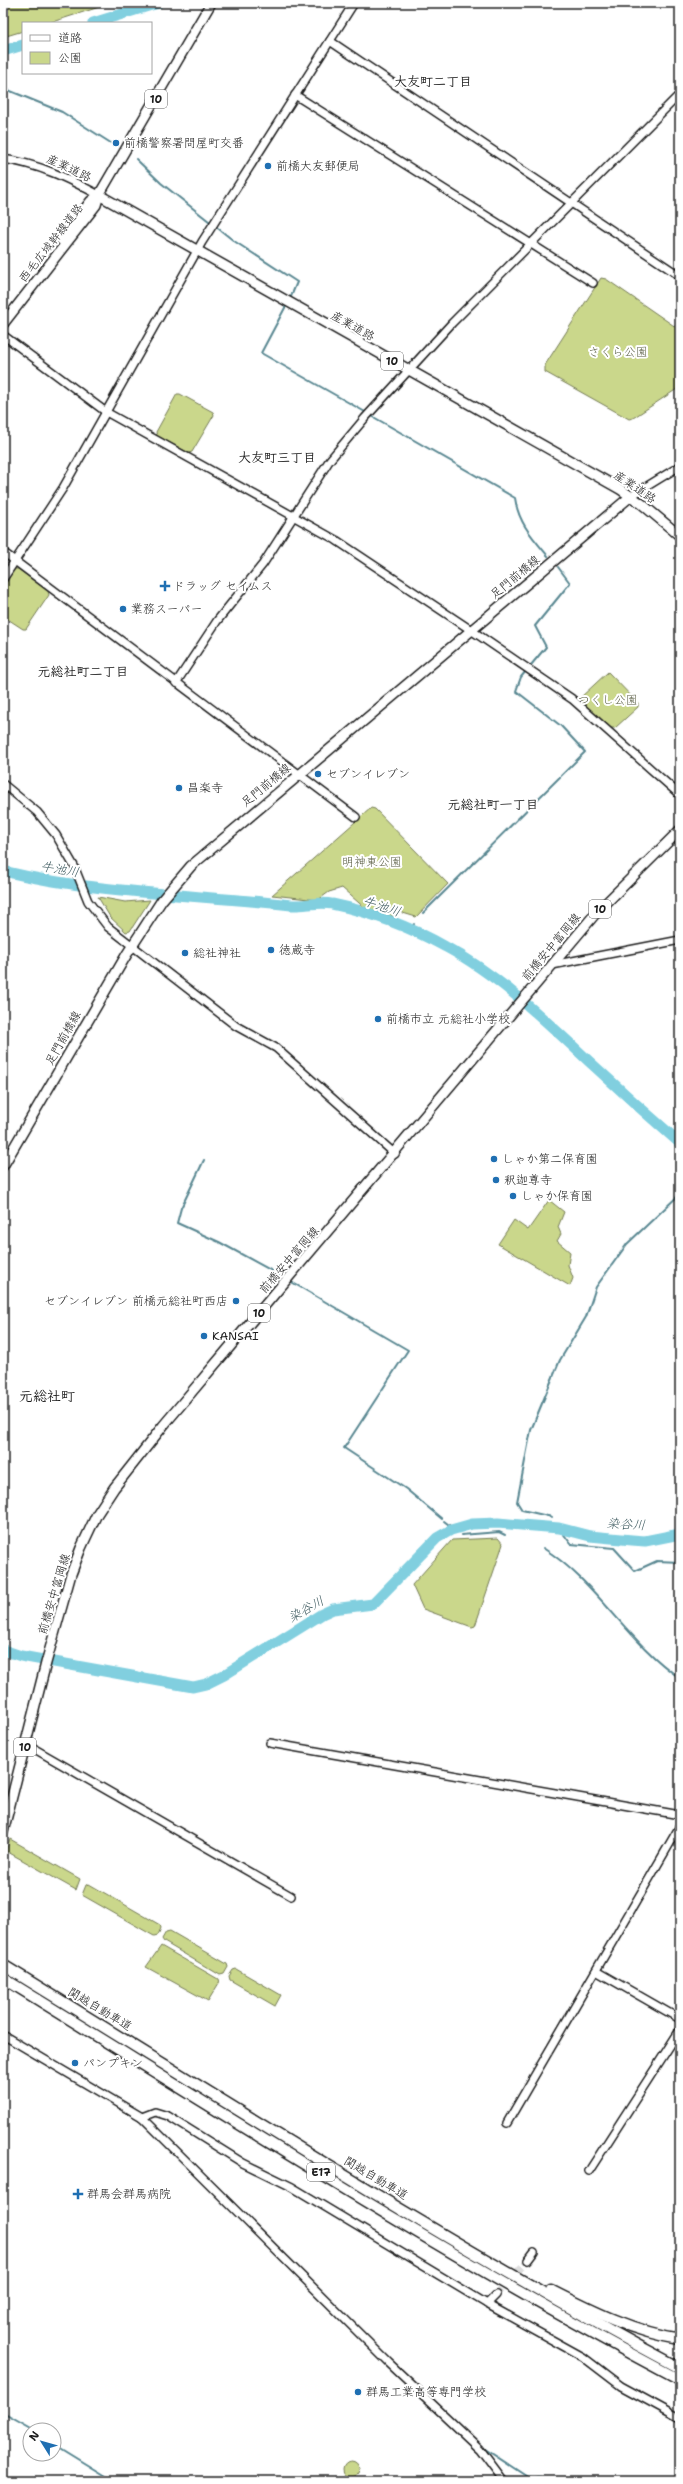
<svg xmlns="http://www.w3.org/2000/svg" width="683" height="2484" viewBox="0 0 683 2484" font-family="'Shantell Sans','Klee One',sans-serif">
<rect width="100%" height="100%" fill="#fff"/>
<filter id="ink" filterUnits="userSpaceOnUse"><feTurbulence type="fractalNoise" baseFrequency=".025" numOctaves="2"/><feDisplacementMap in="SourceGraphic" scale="8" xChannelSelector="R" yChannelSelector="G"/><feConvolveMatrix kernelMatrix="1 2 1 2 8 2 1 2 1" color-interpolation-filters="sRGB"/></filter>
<g filter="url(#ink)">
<!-- green -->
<g fill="#cad78b" stroke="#737a54">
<path d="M 3,3 L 112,3 L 49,23 L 23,23 L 23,31 L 3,37 Z"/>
<path d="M 601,278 L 606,279 L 680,330 L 680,387 L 633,418 L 629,419 L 545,372 L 545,365 Z"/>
<path d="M 177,394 L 180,394 L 213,412 L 214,415 L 192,452 L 189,453 L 157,436 L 156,432 Z"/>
<path d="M 15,569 L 18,569 L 48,591 L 49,595 L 26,629 L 23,629 L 3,616 L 3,586 Z"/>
<path d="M 608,672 L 638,703 L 638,707 L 615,728 L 611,728 L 582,703 L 581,697 Z"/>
<path d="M 371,808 L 375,809 L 448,884 L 416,917 L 393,910 L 393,916 L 367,910 L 342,888 L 329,892 L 318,900 L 272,895 Z"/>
<path d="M 98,897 L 125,902 L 150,900 L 130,931 L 126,932 L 110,917 Z"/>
<path d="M 549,1200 L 564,1212 L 558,1227 L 561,1234 L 557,1241 L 570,1252 L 568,1265 L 573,1278 L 570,1286 L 498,1244 L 514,1220 L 528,1230 Z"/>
<path d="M 498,1538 L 503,1544 L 475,1626 L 472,1627 L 423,1609 L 412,1585 L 452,1540 Z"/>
<path d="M 10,1839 L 80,1879 L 76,1890 L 6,1851 Z"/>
<path d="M 89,1884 L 160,1925 L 161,1928 L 158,1935 L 154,1936 L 82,1895 L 86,1885 Z"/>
<path d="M 170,1931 L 227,1964 L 228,1967 L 224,1974 L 220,1975 L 164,1942 L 162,1939 L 166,1932 Z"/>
<path d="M 161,1946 L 218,1979 L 219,1983 L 208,2001 L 146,1967 Z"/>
<path d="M 236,1969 L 281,1995 L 275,2006 L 230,1980 L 229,1976 L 233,1970 Z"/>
<circle cx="351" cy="2469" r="8"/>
</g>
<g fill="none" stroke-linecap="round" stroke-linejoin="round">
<!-- stream -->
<g stroke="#598791" stroke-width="2">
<path d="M 3,88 L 62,112 L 114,145"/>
<path d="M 136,159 L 161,183 L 234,241 L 297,282 L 290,299"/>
<path d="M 287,304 L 261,353 L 367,413"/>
<path d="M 370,415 L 515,498 C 518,522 532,537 548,556"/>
<path d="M 423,913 L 585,752 L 561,726 L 516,691 L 521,677 L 546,647 L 535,626 L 570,583 L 558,567"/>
<path d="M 410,930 L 414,924"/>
<path d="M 678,1157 L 680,1158"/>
<path d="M 204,1160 L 181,1208 L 177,1223 L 219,1242 L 285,1278"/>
<path d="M 288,1280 L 408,1350 L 344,1448 L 406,1489 L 442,1519"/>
<path d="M 552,1517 L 522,1510 L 517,1502 L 531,1430 L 560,1360 L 586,1317 L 596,1287 L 627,1244 L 680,1194"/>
<path d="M 444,1521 L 458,1532"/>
<path d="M 559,1528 L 571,1544 L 614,1548 L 635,1571 L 657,1561 L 680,1562"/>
<path d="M 461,1535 L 499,1532 L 505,1535"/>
<path d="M 543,1548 C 597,1582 628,1643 680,1678"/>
<path d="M 3,2413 L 33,2430"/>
<path d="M 54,2444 L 106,2476"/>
<path d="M 482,2447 L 532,2480 L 539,2478 L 546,2481"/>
</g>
<!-- river -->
<g stroke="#81cfdf" stroke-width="11">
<path d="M 93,23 L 158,3"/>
<path d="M 3,51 L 23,45"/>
<path d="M 3,871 C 98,894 194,894 291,905 C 304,906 319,901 332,904 C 371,912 412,928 446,947 C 499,975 548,1023 592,1064 C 621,1091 650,1117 680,1143"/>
<path d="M 3,1650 L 21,1656 L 193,1687 L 206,1684 L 224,1675 L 322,1614 L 333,1609 L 373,1604 L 437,1538 L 451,1530 L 472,1524 L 498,1523 L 559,1528 L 590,1536 L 632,1540 L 645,1541 L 680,1534"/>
</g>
<!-- minor-tunnel -->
<path stroke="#ddd" stroke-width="7" stroke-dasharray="7 3.5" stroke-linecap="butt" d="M 496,2295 L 528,2260"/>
<defs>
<g id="minor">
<path d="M 330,41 L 680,276"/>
<path d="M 295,95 L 593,283"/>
<path d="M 3,159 C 39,164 67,178 99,195"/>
<path d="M 3,335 L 106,412 L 336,540 L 471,630 L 572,699 L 680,795"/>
<path d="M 631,496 L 680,466"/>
<path d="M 3,552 L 356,817"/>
<path d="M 3,579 L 63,488 L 202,242 L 354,3"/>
<path d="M 176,683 L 217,621 L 263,564 L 329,461 L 365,418 L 452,323 L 680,94"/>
<path d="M 3,784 L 37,812 L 56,835 L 74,866 L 88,901 L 108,927 L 236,1026 L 276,1048 L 395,1154"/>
<path d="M 552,965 L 680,940"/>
<path d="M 270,1743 L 680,1815"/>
<path d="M 26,1744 L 291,1896"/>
<path d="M 596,1971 L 680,2019"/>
<path d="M 3,2035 L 142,2117 L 389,2363 L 480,2449 L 504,2481"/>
<path d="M 142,2117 L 155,2112 L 168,2116 L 243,2163 L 292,2187 L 487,2304 L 583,2357 L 621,2386 L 680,2418"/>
<path d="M 507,2123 L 680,1826"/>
<path d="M 589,2171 L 680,2030"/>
<path d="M 528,2260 L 534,2252"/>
<path d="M 487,2304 L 496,2295"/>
</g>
<g id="major">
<path d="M 99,195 L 620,489 L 642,504 L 680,536"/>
<path d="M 61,240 L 91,201 L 99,195"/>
<path d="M 3,324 L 96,205 L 99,195 L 211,3"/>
<path d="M 3,1166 L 127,954 L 162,900 L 191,866 L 631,496"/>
<path d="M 3,1832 L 46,1663 L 71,1574 L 81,1548 L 97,1514 L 114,1488 L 163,1426 L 596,913 L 680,830"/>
</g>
<g id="highway">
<path d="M 3,1965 C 227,2102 448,2245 680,2368"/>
<path d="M 3,1978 C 226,2115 448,2258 680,2380"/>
<path d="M 551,2290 C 592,2311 634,2332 680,2339"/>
</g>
</defs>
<!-- minor casing -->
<use href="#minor" stroke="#1c1c1c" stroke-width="10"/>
<!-- major casing -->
<use href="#major" stroke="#1c1c1c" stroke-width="12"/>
<!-- highway casing -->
<use href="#highway" stroke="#1c1c1c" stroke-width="13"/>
<!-- minor -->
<use href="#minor" stroke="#fff" stroke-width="7"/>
<!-- major -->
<use href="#major" stroke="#fff" stroke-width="9"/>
<!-- highway -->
<use href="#highway" stroke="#fff" stroke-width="10"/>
</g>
</g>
<!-- markers -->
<g fill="#1f6fb2" stroke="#fff" stroke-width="1.5">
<circle cx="116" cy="143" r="4"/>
<circle cx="268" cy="166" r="4"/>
<path d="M163 580h4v4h4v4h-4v4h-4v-4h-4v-4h4z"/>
<circle cx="123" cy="609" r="4"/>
<circle cx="318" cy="774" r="4"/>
<circle cx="179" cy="788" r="4"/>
<circle cx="271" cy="950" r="4"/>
<circle cx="185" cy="953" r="4"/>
<circle cx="378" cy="1019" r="4"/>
<circle cx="494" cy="1159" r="4"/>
<circle cx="496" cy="1180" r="4"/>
<circle cx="513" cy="1196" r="4"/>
<circle cx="236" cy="1301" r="4"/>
<circle cx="204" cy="1336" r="4"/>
<circle cx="75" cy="2063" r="4"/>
<path d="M76 2188h4v4h4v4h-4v4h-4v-4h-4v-4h4z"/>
<circle cx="358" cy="2392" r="4"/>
</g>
<g text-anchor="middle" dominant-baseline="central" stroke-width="4" stroke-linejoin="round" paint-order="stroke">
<!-- shield labels -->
<g fill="#fff" stroke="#606060" stroke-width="1">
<rect x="145" y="90" width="22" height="18" rx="3"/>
<rect x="381" y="352" width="22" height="18" rx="3"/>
<rect x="589" y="900" width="22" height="18" rx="3"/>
<rect x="248" y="1304" width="22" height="18" rx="3"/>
<rect x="14" y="1738" width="22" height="18" rx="3"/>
<rect x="307" y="2163" width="28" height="18" rx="3"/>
</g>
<g font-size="11" font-weight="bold" fill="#1c1c1c">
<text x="156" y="99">10</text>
<text x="392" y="361">10</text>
<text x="600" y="909">10</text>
<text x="259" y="1313">10</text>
<text x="25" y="1747">10</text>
<text x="321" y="2172">E17</text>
</g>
<!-- poi labels -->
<g font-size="12" fill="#1c1c1c" stroke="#fff" text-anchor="start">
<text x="124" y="143">前橋警察署問屋町交番</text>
<text x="276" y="166">前橋大友郵便局</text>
<text x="173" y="586">ドラッグ セイムス</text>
<text x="131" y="609">業務スーパー</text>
<text x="326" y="774">セブンイレブン</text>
<text x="187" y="788">昌楽寺</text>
<text x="279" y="950">徳蔵寺</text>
<text x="193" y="953">総社神社</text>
<text x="386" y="1019">前橋市立 元総社小学校</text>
<text x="502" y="1159">しゃか第二保育園</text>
<text x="504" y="1180">釈迦尊寺</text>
<text x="521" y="1196">しゃか保育園</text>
<text x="228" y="1301" text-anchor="end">セブンイレブン 前橋元総社町西店</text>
<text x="212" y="1336">KANSAI</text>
<text x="83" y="2063">パンプキン</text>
<text x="87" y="2194">群馬会群馬病院</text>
<text x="366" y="2392">群馬工業高等専門学校</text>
</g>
<!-- street labels -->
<g font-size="12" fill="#1c1c1c" stroke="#fff">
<text transform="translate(69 168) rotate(25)">産業道路</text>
<text transform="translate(51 243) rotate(-52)">西毛広域幹線道路</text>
<text transform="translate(353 326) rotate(29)">産業道路</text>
<text transform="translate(635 487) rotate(34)">産業道路</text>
<text transform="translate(515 577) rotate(-40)">足門前橋線</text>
<text transform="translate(266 785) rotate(-40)">足門前橋線</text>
<text transform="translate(551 947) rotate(-50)">前橋安中富岡線</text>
<text transform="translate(63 1038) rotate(-61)">足門前橋線</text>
<text transform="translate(289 1260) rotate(-49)">前橋安中富岡線</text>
<text transform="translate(54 1594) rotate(-73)">前橋安中富岡線</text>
<text transform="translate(100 2009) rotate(31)">関越自動車道</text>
<text transform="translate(376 2178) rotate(31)">関越自動車道</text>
</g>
<!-- park labels -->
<g font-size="12" fill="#595d43" stroke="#fff">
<text x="618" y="352">さくら公園</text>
<text x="608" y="700">つくし公園</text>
<text x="372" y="862">明神東公園</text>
</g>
<!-- neighbourhood labels -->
<g font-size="13" font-weight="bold" fill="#1c1c1c" stroke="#fff">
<text x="433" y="81">大友町二丁目</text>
<text x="277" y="457">大友町三丁目</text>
<text x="83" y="671">元総社町二丁目</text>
<text x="493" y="804">元総社町一丁目</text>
</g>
<!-- water labels -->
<g font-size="13" font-style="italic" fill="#3f5b60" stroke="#fff">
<text transform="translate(60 869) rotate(10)">牛池川</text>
<text transform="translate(382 906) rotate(19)">牛池川</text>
<text transform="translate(626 1524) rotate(3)">染谷川</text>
<text transform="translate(306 1609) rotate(-29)">染谷川</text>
</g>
<!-- quarter labels -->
<g font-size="14" font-weight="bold" fill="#1c1c1c" stroke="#fff">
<text x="47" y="1396">元総社町</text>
</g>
</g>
<!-- margin -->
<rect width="683" height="2484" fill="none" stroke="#fff" stroke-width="16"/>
<rect x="8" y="8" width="667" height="2468" fill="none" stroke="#1c1c1c" stroke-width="1.5" filter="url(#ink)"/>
<!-- legend -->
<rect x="22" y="22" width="130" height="52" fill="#ffffff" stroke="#a4a4a4"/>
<rect x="30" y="35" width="20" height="6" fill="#ffffff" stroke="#a4a4a4"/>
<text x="58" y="42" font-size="12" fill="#1c1c1c">道路</text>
<rect x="30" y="52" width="20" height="12" fill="#cad78b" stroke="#a4a4a4"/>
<text x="58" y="62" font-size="12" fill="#1c1c1c">公園</text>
<!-- north arrow -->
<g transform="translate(42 2442) rotate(307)"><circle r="19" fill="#ffffff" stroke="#a4a4a4"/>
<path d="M0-3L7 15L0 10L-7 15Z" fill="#1f6fb2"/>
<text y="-6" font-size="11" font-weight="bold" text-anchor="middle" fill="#1c1c1c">N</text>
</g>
</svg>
